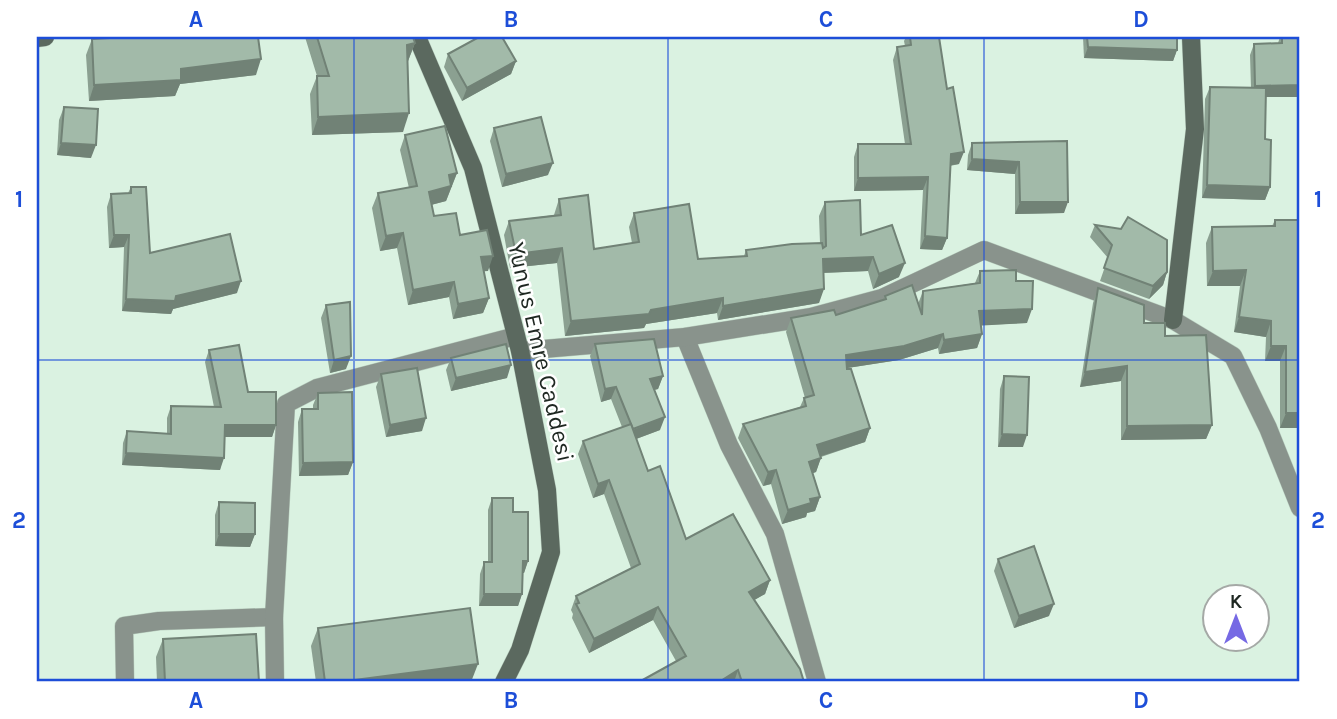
<svg xmlns="http://www.w3.org/2000/svg" width="1337" height="719" viewBox="0 0 1337 719" font-family="Karla,sans-serif">
<rect width="100%" height="100%" fill="#daf2e1"/>
<g fill="none" stroke-linecap="round" stroke-linejoin="round">
<defs>
<g id="street">
<path d="M 685,337 L 729,445 L 775,534 L 817,682"/>
<path d="M 520,351 L 685,337 L 811,317 L 882,298 L 984,250 L 1173,320 L 1233,356 L 1268,428 L 1300,508"/>
<path d="M 125,682 L 124,626 L 159,621 L 274,617"/>
<path d="M 275,682 L 274,617 L 286,404 L 317,388 L 516,336"/>
</g>
<g id="secondary">
<path d="M 417,37 L 473,168 L 520,351 L 547,490 L 551,552 L 520,650 L 504,682"/>
<path d="M 37,38 L 45,37"/>
<path d="M 1173,320 L 1195,129 L 1191,37"/>
</g>
</defs>
<!-- street casing -->
<use href="#street" stroke="#b8cdbe" stroke-width="19"/>
<!-- secondary casing -->
<use href="#secondary" stroke="#b8cdbe" stroke-width="19"/>
<!-- street -->
<use href="#street" stroke="#89938c" stroke-width="18"/>
<!-- secondary -->
<use href="#secondary" stroke="#5b695f" stroke-width="18"/>
</g>
<!-- wall -->
<g fill="#8ba091">
<path d="M 305,37 L 413,37 L 415,43 L 408,61 L 403,132 L 312,135 L 310,94 L 317,76 Z"/>
<path d="M 906,37 L 939,37 L 959,164 L 950,166 L 947,238 L 942,250 L 920,249 L 923,190 L 854,191 L 854,157 L 858,144 L 905,144 L 893,60 L 897,47 L 905,46 L 904,41 Z"/>
<path d="M 1083,37 L 1177,37 L 1177,50 L 1173,61 L 1084,58 Z"/>
<path d="M 1280,37 L 1300,37 L 1266,97 L 1265,139 L 1270,187 L 1265,200 L 1202,198 L 1205,99 L 1210,87 L 1251,88 L 1250,55 L 1254,44 L 1278,43 Z"/>
<path d="M 92,39 L 256,75 L 180,84 L 175,96 L 89,101 L 86,55 Z"/>
<path d="M 448,54 L 516,61 L 511,74 L 462,101 L 444,67 Z"/>
<path d="M 64,107 L 91,158 L 57,155 L 59,120 Z"/>
<path d="M 494,128 L 548,175 L 502,187 L 490,141 Z"/>
<path d="M 405,135 L 457,173 L 446,201 L 431,205 L 434,216 L 460,235 L 488,271 L 483,271 L 489,298 L 483,313 L 453,319 L 449,297 L 408,305 L 397,248 L 380,251 L 372,208 L 378,193 L 409,188 L 400,150 Z"/>
<path d="M 1067,141 L 1064,213 L 1015,214 L 1015,174 L 967,170 L 968,155 L 972,143 Z"/>
<path d="M 131,187 L 150,253 L 237,293 L 173,309 L 171,314 L 122,311 L 124,247 L 109,248 L 107,207 L 111,194 L 128,193 Z"/>
<path d="M 559,199 L 594,249 L 632,243 L 629,227 L 634,213 L 698,259 L 744,256 L 746,250 L 820,243 L 819,216 L 825,202 L 861,235 L 899,277 L 873,289 L 868,271 L 824,273 L 819,303 L 718,320 L 717,313 L 646,324 L 644,328 L 565,336 L 557,263 L 510,268 L 504,235 L 509,221 L 554,215 Z"/>
<path d="M 1275,220 L 1300,220 L 1300,428 L 1280,428 L 1280,361 L 1265,361 L 1266,337 L 1234,332 L 1240,286 L 1207,286 L 1206,243 L 1212,227 L 1272,226 Z"/>
<path d="M 1095,225 L 1167,272 L 1163,285 L 1149,299 L 1100,281 L 1108,258 L 1090,237 Z"/>
<path d="M 980,271 L 1016,281 L 1027,323 L 981,325 L 982,334 L 977,348 L 939,354 L 938,348 L 899,360 L 847,368 L 870,428 L 865,442 L 821,457 L 816,472 L 813,473 L 820,497 L 815,511 L 807,513 L 806,517 L 782,524 L 771,484 L 763,486 L 738,438 L 743,424 L 800,407 L 804,398 L 805,398 L 786,332 L 791,318 L 836,315 L 884,299 L 885,296 L 918,304 L 923,291 L 975,283 Z"/>
<path d="M 1098,288 L 1144,323 L 1165,336 L 1212,425 L 1206,439 L 1121,440 L 1121,381 L 1080,387 L 1093,303 Z"/>
<path d="M 326,305 L 346,369 L 330,373 L 321,318 Z"/>
<path d="M 595,344 L 663,376 L 658,389 L 654,390 L 660,430 L 636,439 L 648,471 L 686,539 L 770,580 L 765,594 L 754,600 L 804,682 L 639,682 L 676,661 L 653,620 L 589,653 L 572,618 L 573,614 L 571,610 L 576,596 L 631,568 L 604,494 L 593,498 L 578,454 L 583,441 L 622,427 L 611,399 L 601,402 L 590,356 Z"/>
<path d="M 209,350 L 248,392 L 276,425 L 272,437 L 225,437 L 220,470 L 122,465 L 123,443 L 127,431 L 167,434 L 167,418 L 171,406 L 214,407 L 205,362 Z"/>
<path d="M 451,358 L 507,378 L 451,391 L 446,370 Z"/>
<path d="M 381,374 L 422,431 L 386,437 L 376,387 Z"/>
<path d="M 1004,376 L 1023,447 L 998,447 L 1000,389 Z"/>
<path d="M 318,393 L 353,462 L 348,475 L 299,476 L 298,422 L 302,409 L 313,409 L 313,405 Z"/>
<path d="M 492,498 L 513,512 L 528,561 L 524,573 L 522,573 L 522,594 L 518,606 L 479,606 L 480,574 L 484,562 L 488,562 L 488,510 Z"/>
<path d="M 219,502 L 255,534 L 250,547 L 215,546 L 215,515 Z"/>
<path d="M 998,559 L 1049,616 L 1014,628 L 994,571 Z"/>
<path d="M 318,628 L 471,682 L 316,682 L 311,646 Z"/>
<path d="M 163,639 L 259,682 L 157,682 L 156,657 Z"/>
</g>
<!-- shaded-wall -->
<g fill="#718276">
<path d="M 415,43 L 408,61 L 401,63 L 407,45 Z"/>
<path d="M 1088,47 L 1177,50 L 1173,61 L 1084,58 Z"/>
<path d="M 261,59 L 256,75 L 180,84 L 175,96 L 89,101 L 94,85 L 181,69 Z"/>
<path d="M 516,61 L 511,74 L 462,101 L 467,88 Z"/>
<path d="M 1300,85 L 1300,97 L 1251,97 L 1255,86 Z"/>
<path d="M 409,113 L 403,132 L 312,135 L 318,117 Z"/>
<path d="M 61,143 L 96,145 L 91,158 L 57,155 Z"/>
<path d="M 964,152 L 959,164 L 946,166 L 951,154 Z"/>
<path d="M 972,159 L 1019,162 L 1015,174 L 967,170 Z"/>
<path d="M 553,163 L 548,175 L 502,187 L 506,174 Z"/>
<path d="M 457,173 L 446,201 L 423,207 L 429,192 L 449,175 Z"/>
<path d="M 928,177 L 923,190 L 854,191 L 858,178 Z"/>
<path d="M 1207,185 L 1270,187 L 1265,200 L 1202,198 Z"/>
<path d="M 1020,202 L 1068,202 L 1064,213 L 1015,214 Z"/>
<path d="M 403,233 L 397,248 L 380,251 L 386,236 Z"/>
<path d="M 114,235 L 129,235 L 124,247 L 109,248 Z"/>
<path d="M 925,236 L 947,238 L 942,250 L 920,249 Z"/>
<path d="M 562,248 L 557,263 L 510,268 L 516,254 Z"/>
<path d="M 493,256 L 488,271 L 475,272 L 481,257 Z"/>
<path d="M 873,257 L 868,271 L 818,273 L 823,259 Z"/>
<path d="M 905,263 L 899,277 L 873,289 L 879,274 Z"/>
<path d="M 1246,270 L 1240,286 L 1207,286 L 1213,271 Z"/>
<path d="M 1167,272 L 1163,285 L 1149,299 L 1153,286 Z"/>
<path d="M 241,281 L 237,293 L 173,309 L 171,314 L 122,311 L 126,299 L 176,296 Z"/>
<path d="M 454,282 L 449,297 L 408,305 L 413,290 Z"/>
<path d="M 824,289 L 819,303 L 718,320 L 723,306 Z"/>
<path d="M 489,298 L 483,313 L 453,319 L 458,304 Z"/>
<path d="M 723,298 L 717,313 L 646,324 L 644,328 L 565,336 L 571,321 L 651,310 Z"/>
<path d="M 1032,309 L 1027,323 L 974,326 L 979,311 Z"/>
<path d="M 1239,317 L 1271,321 L 1266,337 L 1234,332 Z"/>
<path d="M 943,334 L 938,348 L 899,360 L 841,369 L 846,355 Z"/>
<path d="M 982,334 L 977,348 L 939,354 L 944,340 Z"/>
<path d="M 1271,346 L 1286,346 L 1280,361 L 1265,361 Z"/>
<path d="M 351,356 L 346,369 L 330,373 L 334,360 Z"/>
<path d="M 511,365 L 507,378 L 451,391 L 456,378 Z"/>
<path d="M 1127,366 L 1121,381 L 1080,387 L 1085,372 Z"/>
<path d="M 663,376 L 658,389 L 645,392 L 650,379 Z"/>
<path d="M 616,387 L 611,399 L 601,402 L 605,389 Z"/>
<path d="M 1286,413 L 1300,413 L 1300,428 L 1280,428 Z"/>
<path d="M 665,417 L 660,430 L 628,442 L 633,430 Z"/>
<path d="M 426,418 L 422,431 L 386,437 L 390,425 Z"/>
<path d="M 225,425 L 276,425 L 272,437 L 221,437 Z"/>
<path d="M 1212,425 L 1206,439 L 1121,440 L 1127,426 Z"/>
<path d="M 870,428 L 865,442 L 812,459 L 817,445 Z"/>
<path d="M 1002,434 L 1027,435 L 1023,447 L 998,447 Z"/>
<path d="M 126,453 L 224,458 L 220,470 L 122,465 Z"/>
<path d="M 821,458 L 816,472 L 804,476 L 809,462 Z"/>
<path d="M 353,462 L 348,475 L 299,476 L 303,463 Z"/>
<path d="M 776,470 L 771,484 L 763,486 L 768,472 Z"/>
<path d="M 609,480 L 604,494 L 593,498 L 598,484 Z"/>
<path d="M 820,497 L 815,511 L 807,513 L 806,517 L 782,524 L 788,510 L 810,499 Z"/>
<path d="M 219,534 L 255,534 L 250,547 L 215,546 Z"/>
<path d="M 523,561 L 528,561 L 524,573 L 518,573 Z"/>
<path d="M 770,580 L 765,594 L 744,606 L 749,592 Z"/>
<path d="M 484,594 L 522,594 L 518,606 L 479,606 Z"/>
<path d="M 1054,604 L 1049,616 L 1014,628 L 1019,616 Z"/>
<path d="M 658,607 L 653,620 L 589,653 L 594,639 Z"/>
<path d="M 478,664 L 471,682 L 339,682 Z"/>
<path d="M 738,670 L 734,682 L 719,682 Z"/>
</g>
<!-- building -->
<g fill="#a2baa9" stroke="#718276" stroke-width="2">
<path d="M 127,37 L 258,37 L 261,59 L 181,69 L 181,80 L 94,85 L 92,39 Z"/>
<path d="M 317,37 L 413,37 L 415,43 L 407,45 L 409,113 L 318,117 L 317,76 L 329,76 Z"/>
<path d="M 479,37 L 502,37 L 516,61 L 467,88 L 448,54 Z"/>
<path d="M 910,37 L 939,37 L 947,89 L 953,87 L 964,152 L 951,154 L 947,238 L 925,236 L 928,177 L 858,178 L 858,144 L 911,144 L 897,47 L 911,45 Z"/>
<path d="M 1087,37 L 1177,37 L 1177,50 L 1088,47 Z"/>
<path d="M 1282,37 L 1300,37 L 1300,85 L 1255,86 L 1254,44 L 1282,43 Z"/>
<path d="M 1210,87 L 1266,88 L 1265,139 L 1271,140 L 1270,187 L 1207,185 Z"/>
<path d="M 64,107 L 98,109 L 96,145 L 61,143 Z"/>
<path d="M 541,117 L 553,163 L 506,174 L 494,128 Z"/>
<path d="M 445,126 L 457,173 L 449,175 L 451,186 L 429,192 L 434,216 L 456,213 L 460,235 L 487,230 L 493,256 L 481,257 L 489,298 L 458,304 L 454,282 L 413,290 L 403,233 L 386,236 L 378,193 L 417,186 L 405,135 Z"/>
<path d="M 1067,141 L 1068,202 L 1020,202 L 1019,162 L 972,159 L 972,143 Z"/>
<path d="M 131,187 L 146,187 L 150,253 L 230,234 L 241,281 L 176,296 L 175,301 L 126,299 L 129,235 L 114,235 L 111,194 L 131,193 Z"/>
<path d="M 588,195 L 594,249 L 639,242 L 634,213 L 689,204 L 698,259 L 747,256 L 746,250 L 792,244 L 822,243 L 823,248 L 826,246 L 825,202 L 860,200 L 861,235 L 892,225 L 905,263 L 879,274 L 873,257 L 823,259 L 824,289 L 723,306 L 723,298 L 651,310 L 649,314 L 571,321 L 562,248 L 516,254 L 509,221 L 561,215 L 559,199 Z"/>
<path d="M 1128,217 L 1167,240 L 1167,272 L 1153,286 L 1104,268 L 1112,245 L 1095,225 L 1121,229 Z"/>
<path d="M 1275,220 L 1300,220 L 1300,413 L 1286,413 L 1286,346 L 1271,346 L 1271,321 L 1239,317 L 1246,270 L 1213,271 L 1212,227 L 1275,226 Z"/>
<path d="M 1016,270 L 1016,281 L 1033,281 L 1032,309 L 979,311 L 982,334 L 944,340 L 943,334 L 904,346 L 846,355 L 847,369 L 851,369 L 870,428 L 817,445 L 821,458 L 809,462 L 820,497 L 810,499 L 811,503 L 788,510 L 776,470 L 768,472 L 743,424 L 806,406 L 804,398 L 814,395 L 791,318 L 834,310 L 836,315 L 886,299 L 885,296 L 912,285 L 922,315 L 923,291 L 980,283 L 980,271 Z"/>
<path d="M 1098,288 L 1144,305 L 1144,323 L 1165,323 L 1165,336 L 1206,335 L 1212,425 L 1127,426 L 1127,366 L 1085,372 Z"/>
<path d="M 350,302 L 351,356 L 334,360 L 326,305 Z"/>
<path d="M 654,339 L 663,376 L 650,379 L 665,417 L 633,429 L 616,387 L 605,389 L 595,344 Z"/>
<path d="M 506,344 L 511,365 L 456,378 L 451,358 Z"/>
<path d="M 239,345 L 248,392 L 276,392 L 276,425 L 225,425 L 224,458 L 126,453 L 127,431 L 171,434 L 171,406 L 221,407 L 209,350 Z"/>
<path d="M 417,368 L 426,418 L 390,425 L 381,374 Z"/>
<path d="M 1004,376 L 1029,377 L 1027,435 L 1002,434 Z"/>
<path d="M 352,392 L 353,462 L 303,463 L 302,409 L 318,409 L 318,393 Z"/>
<path d="M 631,424 L 648,471 L 660,466 L 686,539 L 733,514 L 770,580 L 749,592 L 800,669 L 804,682 L 742,682 L 738,670 L 719,682 L 639,682 L 686,656 L 658,607 L 594,639 L 576,604 L 579,603 L 576,596 L 640,564 L 609,480 L 598,484 L 583,441 Z"/>
<path d="M 492,498 L 513,498 L 513,512 L 528,512 L 528,561 L 523,561 L 522,594 L 484,594 L 484,562 L 492,562 Z"/>
<path d="M 219,502 L 255,503 L 255,534 L 219,534 Z"/>
<path d="M 1034,546 L 1054,604 L 1019,616 L 998,559 Z"/>
<path d="M 470,608 L 478,664 L 339,682 L 325,682 L 318,628 Z"/>
<path d="M 256,634 L 259,682 L 165,682 L 163,639 Z"/>
</g>
<!-- grid -->
<path fill="none" stroke="#1d4ed8" stroke-width="2" stroke-opacity="0.55" d="M 354,37 L 354,682M 668,37 L 668,682M 984,37 L 984,682M 37,360 L 1300,360"/>
<g text-anchor="middle" dominant-baseline="central" stroke-width="5" stroke-linejoin="round" paint-order="stroke">
<!-- street labels -->
<g font-size="24" fill="#1e2721" stroke="#fff">
<text transform="translate(541 352) rotate(77)">Yunus Emre Caddesi</text>
</g>
</g>
<!-- border -->
<rect width="1337" height="719" fill="none" stroke="#ffffff" stroke-width="77"/>
<!-- north arrow -->
<g transform="translate(1236 618)"><circle r="33" fill="#ffffff" stroke="#a5a9a6" stroke-width="2"/>
<path d="M0-5L12 26L0 18L-12 26Z" fill="#7669e4"/>
<text y="-10" font-size="19" font-weight="bold" text-anchor="middle" fill="#1e2721">K</text>
</g>
<rect x="38" y="38" width="1260" height="642" fill="none" stroke="#1d4ed8" stroke-width="2.5"/>
<g font-size="23" text-anchor="middle" font-weight="bold" fill="#1d4ed8">
<text x="196" y="27">A</text>
<text x="511" y="27">B</text>
<text x="826" y="27">C</text>
<text x="1141" y="27">D</text>
<text x="19" y="207">1</text>
<text x="1318" y="207">1</text>
<text x="19" y="528">2</text>
<text x="1318" y="528">2</text>
<text x="196" y="708">A</text>
<text x="511" y="708">B</text>
<text x="826" y="708">C</text>
<text x="1141" y="708">D</text>
</g>
</svg>
